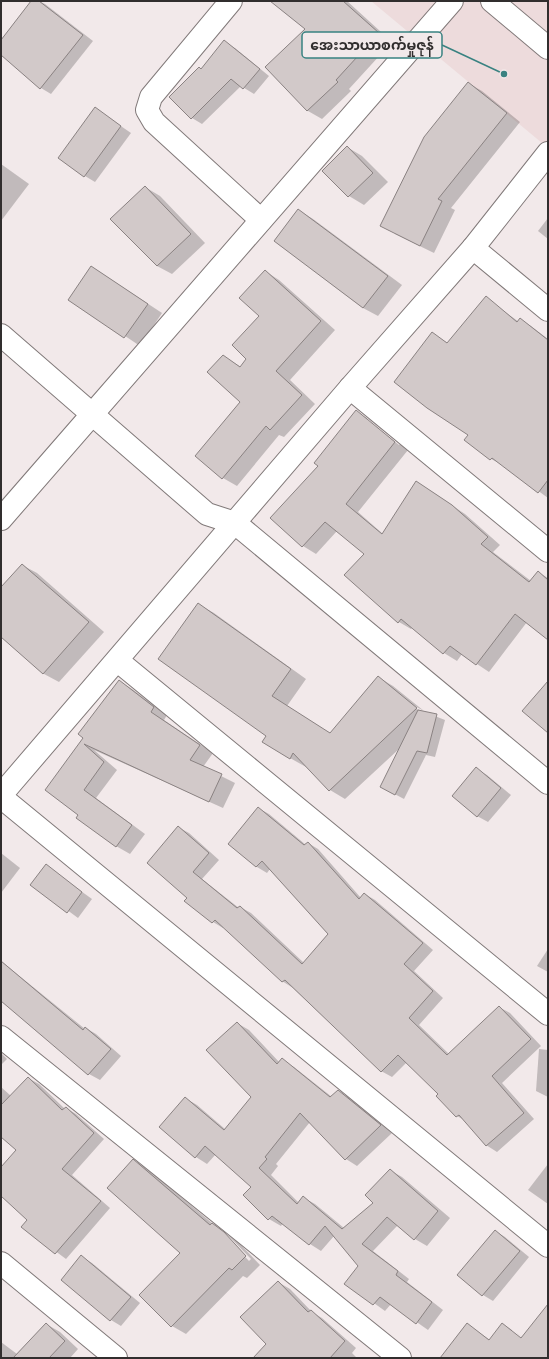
<svg xmlns="http://www.w3.org/2000/svg" width="549" height="1359" viewBox="0 0 549 1359" font-family="Quicksand,'Noto Sans Myanmar',sans-serif">
<rect width="100%" height="100%" fill="#f2e9ea"/>
<!-- built -->
<path fill="#eddbdc" d="M 371,1 L 548,1 L 548,148 Z"/>
<!-- shadow -->
<g fill="#0003" fill-rule="evenodd">
<path d="M 32,1 L 39,1 L 45,4 L 93,41 L 51,94 L 41,88 L 1,54 L 1,40 Z"/>
<path d="M 272,1 L 347,1 L 392,42 L 349,89 L 351,91 L 322,119 L 308,111 L 266,67 L 307,29 Z"/>
<path d="M 224,42 L 235,48 L 269,76 L 254,94 L 241,86 L 202,124 L 192,118 L 170,97 L 201,70 Z"/>
<path d="M 468,83 L 482,91 L 520,122 L 451,208 L 455,210 L 434,253 L 395,234 Z"/>
<path d="M 96,109 L 131,133 L 95,182 L 85,176 Z"/>
<path d="M 347,147 L 362,156 L 388,182 L 364,205 L 349,196 L 324,171 Z"/>
<path d="M 1,164 L 29,184 L 1,221 Z"/>
<path d="M 145,187 L 160,196 L 205,243 L 172,274 L 157,266 Z"/>
<path d="M 298,210 L 313,219 L 402,285 L 378,316 L 363,308 L 275,241 Z"/>
<path d="M 548,218 L 548,239 L 538,231 Z"/>
<path d="M 92,267 L 162,313 L 140,346 L 70,299 Z"/>
<path d="M 265,271 L 279,280 L 335,330 L 290,380 L 315,404 L 284,437 L 279,435 L 237,486 L 223,478 L 241,402 L 223,356 L 241,367 L 247,359 L 260,316 Z"/>
<path d="M 486,298 L 519,322 L 520,319 L 531,326 L 548,339 L 548,498 L 503,465 L 491,459 L 466,440 L 469,435 L 432,334 L 448,343 Z"/>
<path d="M 356,412 L 369,419 L 408,450 L 358,512 L 383,534 L 429,490 L 465,514 L 500,545 L 493,552 L 531,581 L 538,572 L 548,578 L 548,638 L 527,622 L 489,672 L 462,654 L 457,661 L 444,653 L 413,627 L 411,629 L 399,622 L 365,554 L 337,531 L 316,554 L 303,546 L 272,518 L 319,466 ZM 367,418 L 400,444 L 399,445 L 367,420 Z"/>
<path d="M 22,565 L 37,573 L 104,632 L 59,682 L 44,674 L 1,636 L 1,589 Z"/>
<path d="M 198,604 L 214,613 L 306,679 L 287,706 L 331,734 L 378,677 L 393,686 L 424,711 L 413,705 L 412,707 L 445,720 L 435,757 L 426,755 L 404,799 L 389,791 L 399,749 L 345,799 L 330,790 L 306,766 L 306,767 L 290,758 L 267,736 Z"/>
<path d="M 119,681 L 132,689 L 167,715 L 164,720 L 213,753 L 203,767 L 235,783 L 223,808 L 94,750 L 117,770 L 96,798 L 145,834 L 130,854 L 116,846 L 79,815 L 46,790 L 84,738 Z"/>
<path d="M 476,769 L 487,775 L 511,795 L 488,822 L 477,816 Z"/>
<path d="M 258,808 L 269,814 L 306,845 L 308,843 L 318,849 L 361,898 L 365,894 L 375,900 L 433,950 L 414,971 L 443,998 L 419,1025 L 449,1054 L 499,1007 L 510,1013 L 541,1046 L 502,1083 L 534,1119 L 497,1152 L 486,1145 L 466,1121 L 457,1116 L 440,1094 L 407,1062 L 392,1077 L 381,1071 L 293,988 L 282,981 L 224,927 L 223,928 L 213,922 L 186,901 L 188,898 L 178,827 L 189,833 L 219,860 L 202,879 L 239,908 L 240,907 L 251,913 L 304,963 L 329,934 L 270,869 L 267,873 L 257,867 L 229,844 Z"/>
<path d="M 1,853 L 20,868 L 1,893 Z"/>
<path d="M 46,866 L 92,899 L 78,918 L 32,884 Z"/>
<path d="M 548,949 L 548,972 L 537,966 Z"/>
<path d="M 1,961 L 85,1029 L 86,1028 L 96,1034 L 121,1056 L 100,1080 L 89,1074 L 1,998 Z"/>
<path d="M 237,1023 L 249,1030 L 280,1063 L 282,1060 L 294,1067 L 332,1097 L 338,1091 L 350,1098 L 392,1133 L 357,1166 L 346,1159 L 310,1122 L 276,1164 L 278,1166 L 271,1175 L 299,1203 L 304,1198 L 315,1204 L 344,1228 L 374,1203 L 390,1170 L 402,1177 L 450,1218 L 427,1246 L 415,1239 L 398,1225 L 373,1251 L 409,1279 L 407,1282 L 443,1310 L 428,1330 L 391,1304 L 385,1311 L 346,1283 L 359,1266 L 334,1236 L 321,1251 L 310,1244 L 283,1223 L 281,1226 L 269,1219 L 244,1195 L 253,1187 L 216,1154 L 207,1164 L 196,1157 L 185,1098 L 197,1105 L 225,1129 L 252,1097 Z"/>
<path d="M 539,1049 L 548,1050 L 548,1097 L 536,1091 Z"/>
<path d="M 1,1053 L 7,1059 L 1,1065 Z"/>
<path d="M 28,1078 L 39,1084 L 65,1109 L 66,1108 L 76,1114 L 104,1139 L 72,1175 L 110,1208 L 66,1259 L 23,1227 L 28,1220 L 1,1195 L 1,1169 L 18,1150 L 1,1136 L 1,1087 L 11,1096 Z"/>
<path d="M 133,1160 L 148,1169 L 213,1224 L 238,1242 L 260,1265 L 247,1278 L 243,1276 L 186,1334 L 172,1326 L 181,1253 ZM 222,1232 L 225,1232 L 251,1259 L 249,1261 Z"/>
<path d="M 548,1164 L 548,1204 L 528,1190 Z"/>
<path d="M 495,1231 L 505,1237 L 529,1257 L 493,1301 L 483,1295 Z"/>
<path d="M 81,1257 L 92,1263 L 140,1303 L 121,1326 L 111,1320 L 63,1279 Z"/>
<path d="M 278,1282 L 290,1289 L 312,1312 L 322,1318 L 356,1348 L 352,1353 L 357,1358 L 254,1358 L 268,1344 Z"/>
<path d="M 548,1306 L 548,1358 L 447,1358 L 468,1325 L 490,1340 L 503,1324 L 512,1330 L 512,1332 L 525,1342 L 526,1340 L 513,1330 L 523,1338 Z"/>
<path d="M 46,1324 L 60,1332 L 78,1349 L 70,1358 L 1,1358 L 1,1342 L 17,1354 Z"/>
</g>
<!-- building -->
<g fill="#d2c9c9" stroke="#8a8282">
<path d="M 31,1 L 39,1 L 83,35 L 40,89 L 1,55 L 1,40 Z"/>
<path d="M 270,1 L 343,1 L 379,33 L 336,80 L 338,82 L 307,111 L 265,67 L 305,29 Z"/>
<path d="M 224,40 L 260,69 L 243,89 L 231,79 L 191,119 L 169,97 L 199,67 L 201,69 Z"/>
<path d="M 468,82 L 507,113 L 438,199 L 442,201 L 420,246 L 380,226 L 424,137 Z"/>
<path d="M 95,107 L 121,126 L 84,177 L 58,158 Z"/>
<path d="M 347,146 L 373,173 L 348,197 L 322,171 Z"/>
<path d="M 145,186 L 191,234 L 157,266 L 110,219 Z"/>
<path d="M 298,209 L 388,276 L 363,308 L 274,241 Z"/>
<path d="M 91,266 L 148,304 L 124,338 L 68,300 Z"/>
<path d="M 265,270 L 321,321 L 276,371 L 302,395 L 270,430 L 266,426 L 222,479 L 195,456 L 240,402 L 207,372 L 223,355 L 240,367 L 246,359 L 232,345 L 259,316 L 239,298 Z"/>
<path d="M 486,296 L 517,322 L 520,318 L 548,340 L 548,480 L 538,493 L 492,458 L 490,460 L 464,440 L 468,435 L 427,408 L 394,382 L 432,332 L 447,343 Z"/>
<path d="M 356,410 L 395,442 L 346,504 L 382,534 L 416,481 L 452,505 L 488,537 L 481,544 L 529,582 L 538,571 L 548,580 L 548,640 L 515,614 L 476,665 L 450,646 L 443,654 L 401,619 L 398,623 L 344,575 L 364,554 L 325,522 L 302,547 L 270,518 L 318,466 L 314,463 Z"/>
<path d="M 22,564 L 89,622 L 43,674 L 1,637 L 1,587 Z"/>
<path d="M 198,603 L 291,669 L 272,696 L 330,733 L 378,676 L 417,708 L 329,791 L 293,753 L 290,759 L 262,742 L 266,736 L 158,659 Z"/>
<path d="M 119,680 L 154,707 L 151,712 L 200,745 L 190,760 L 222,774 L 209,802 L 84,744 L 104,762 L 84,790 L 132,825 L 116,847 L 76,818 L 78,815 L 45,790 L 83,738 L 78,734 Z"/>
<path d="M 548,681 L 548,733 L 522,711 Z"/>
<path d="M 418,710 L 437,714 L 427,753 L 417,751 L 395,795 L 380,787 Z"/>
<path d="M 476,767 L 501,788 L 477,817 L 452,796 Z"/>
<path d="M 258,807 L 304,845 L 308,842 L 359,899 L 364,893 L 423,943 L 404,964 L 433,991 L 409,1018 L 447,1055 L 499,1006 L 531,1039 L 492,1076 L 524,1113 L 486,1146 L 459,1115 L 456,1117 L 436,1096 L 438,1094 L 398,1055 L 381,1072 L 285,980 L 282,982 L 215,920 L 212,923 L 184,901 L 187,898 L 147,863 L 178,826 L 209,853 L 193,872 L 237,908 L 240,906 L 302,964 L 328,934 L 262,861 L 256,867 L 228,844 Z"/>
<path d="M 46,864 L 82,892 L 67,913 L 30,885 Z"/>
<path d="M 1,961 L 83,1030 L 85,1027 L 111,1049 L 88,1075 L 1,1001 Z"/>
<path d="M 237,1022 L 277,1064 L 282,1058 L 330,1097 L 338,1090 L 381,1125 L 345,1160 L 300,1113 L 265,1157 L 267,1159 L 259,1168 L 297,1204 L 303,1196 L 342,1229 L 373,1203 L 365,1195 L 390,1169 L 438,1211 L 414,1240 L 387,1217 L 362,1244 L 398,1271 L 396,1275 L 432,1302 L 416,1324 L 380,1297 L 373,1305 L 344,1284 L 358,1266 L 325,1226 L 309,1245 L 272,1216 L 268,1220 L 243,1195 L 251,1187 L 205,1146 L 195,1158 L 159,1127 L 185,1097 L 224,1130 L 251,1097 L 206,1050 Z"/>
<path d="M 28,1077 L 62,1110 L 66,1107 L 94,1133 L 62,1169 L 101,1201 L 55,1254 L 21,1227 L 27,1220 L 1,1196 L 1,1167 L 16,1150 L 1,1137 L 1,1105 Z"/>
<path d="M 133,1159 L 210,1225 L 212,1223 L 224,1232 L 246,1256 L 232,1270 L 229,1268 L 171,1327 L 139,1295 L 180,1253 L 107,1188 Z"/>
<path d="M 495,1230 L 520,1251 L 482,1296 L 457,1275 Z"/>
<path d="M 81,1255 L 131,1297 L 110,1321 L 61,1280 Z"/>
<path d="M 278,1281 L 308,1312 L 311,1310 L 345,1341 L 330,1358 L 253,1358 L 266,1344 L 240,1317 Z"/>
<path d="M 548,1304 L 548,1358 L 440,1358 L 467,1323 L 489,1340 L 502,1323 L 521,1338 Z"/>
<path d="M 46,1323 L 65,1341 L 49,1358 L 13,1358 Z"/>
</g>
<g fill="none" stroke-linecap="round" stroke-linejoin="round">
<defs>
<g id="minor">
<path d="M 231,1 L 151,97 L 147,110 L 154,122 L 261,220"/>
<path d="M 492,1 L 548,48"/>
<path d="M 473,248 L 548,310"/>
<path d="M 1,335 L 207,514 L 235,523 L 548,783"/>
<path d="M 350,388 L 548,551"/>
<path d="M 1,519 L 452,1"/>
<path d="M 118,661 L 548,1014"/>
<path d="M 1,795 L 350,388 L 473,248 L 548,153"/>
<path d="M 1,797 L 548,1246"/>
<path d="M 1,1037 L 400,1358"/>
<path d="M 1,1263 L 116,1358"/>
</g>
</defs>
<!-- minor casing -->
<use href="#minor" stroke="#817979" stroke-width="24"/>
<!-- minor -->
<use href="#minor" stroke="#fff" stroke-width="22"/>
</g>
<!-- callouts -->
<path fill="none" stroke="#398281" stroke-width="1.5" d="M504 74L442 45"/>
<circle fill="#398281" stroke="#f2e9ea" stroke-width="1.5" cx="504" cy="74" r="4"/>
<rect fill="#f2e9ea" stroke="#398281" stroke-width="1.5" x="302" y="32" width="140" height="26" rx="4"/>
<g font-size="14" text-anchor="middle" font-weight="bold" fill="#312e2e">
<text x="372" y="50">အေးသာယာစက်မှုဇုန်</text>
</g>
<!-- border -->
<rect width="549" height="1359" fill="none" stroke="#312e2e" stroke-width="4"/>
</svg>
